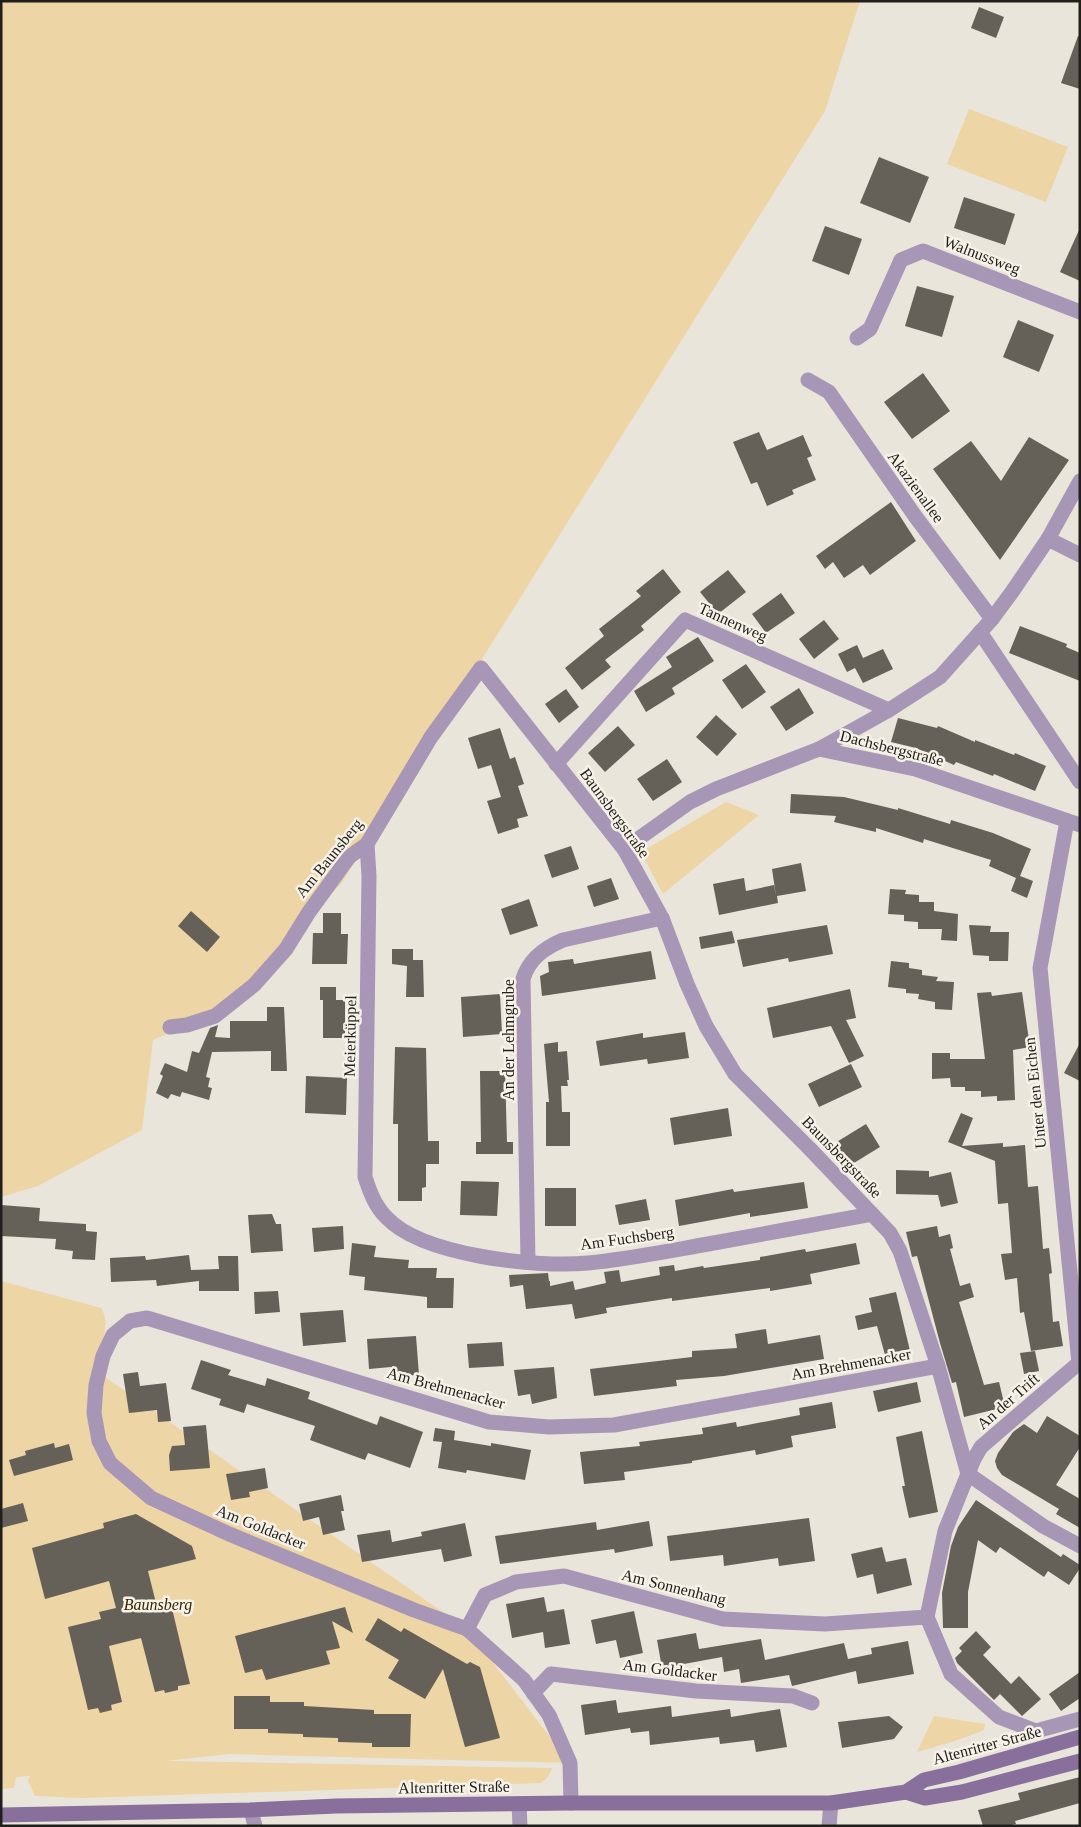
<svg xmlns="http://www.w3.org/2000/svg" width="1081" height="1827" viewBox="0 0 1081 1827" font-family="'Times New Roman',serif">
<rect width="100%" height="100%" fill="#eae5db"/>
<!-- green -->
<g fill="#edd5a5">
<path d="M 1,1 L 860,1 L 825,111 L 343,881 L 253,981 L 213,1014 L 153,1040 L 142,1130 L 38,1186 L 1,1197 Z"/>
<path d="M 969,109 L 1068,147 L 1046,202 L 947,164 Z"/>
<path d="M 726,802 L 759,815 L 663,894 L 641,852 Z"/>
<path d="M 1,1281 L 101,1308 C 113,1328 98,1348 92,1368 L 467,1629 L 570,1763 L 229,1754 L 167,1761 L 552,1768 L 548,1777 L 541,1783 L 82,1798 L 35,1796 L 28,1781 L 30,1776 L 16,1777 L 14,1788 L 1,1789 Z"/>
<path d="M 934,1716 L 985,1724 L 984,1730 C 962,1739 940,1746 917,1752 Z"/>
</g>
<!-- building -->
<g fill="#656058">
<path d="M 979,7 L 1004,17 L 996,38 L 971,28 Z"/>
<path d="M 1078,36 L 1080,37 L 1080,89 L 1061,83 Z"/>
<path d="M 879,157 L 929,177 L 910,223 L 860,203 Z"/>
<path d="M 964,197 L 1015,214 L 1005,245 L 954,228 Z"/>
<path d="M 825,226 L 862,239 L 849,275 L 812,261 Z"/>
<path d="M 1080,228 L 1080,281 L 1060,272 Z"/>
<path d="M 917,286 L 954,296 L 942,337 L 905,326 Z"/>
<path d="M 1018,320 L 1054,335 L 1039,372 L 1003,357 Z"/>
<path d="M 923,373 L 950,411 L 912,439 L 884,402 Z"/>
<path d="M 759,432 L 767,450 L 803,435 L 812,456 L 807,458 L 816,480 L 792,490 L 794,494 L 767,506 L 757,482 L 751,484 L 733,442 Z"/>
<path d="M 1029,437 L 1069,460 L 1000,560 L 933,469 L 971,441 L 1001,481 Z"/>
<path d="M 891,502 L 916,541 L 870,575 L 863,565 L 844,578 L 833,562 L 825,569 L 816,556 Z"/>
<path d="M 663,569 L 681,592 L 641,626 L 644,630 L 605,660 L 611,667 L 582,690 L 565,668 L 604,636 L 599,629 L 641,596 L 636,591 Z"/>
<path d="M 728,570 L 746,592 L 718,614 L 700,592 Z"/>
<path d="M 781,593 L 795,613 L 766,633 L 752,614 Z"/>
<path d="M 824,620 L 839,639 L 814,659 L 799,639 Z"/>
<path d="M 1020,626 L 1067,644 L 1066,647 L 1080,653 L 1080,681 L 1009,653 Z"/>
<path d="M 698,637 L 714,661 L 672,688 L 675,694 L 646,712 L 634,691 L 672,667 L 666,657 Z"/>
<path d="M 857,645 L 863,658 L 883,649 L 893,669 L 863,683 L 855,668 L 847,672 L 838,654 Z"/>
<path d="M 746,664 L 766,692 L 742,709 L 722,680 Z"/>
<path d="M 799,688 L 814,713 L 786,731 L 770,707 Z"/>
<path d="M 566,689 L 579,707 L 559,723 L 545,704 Z"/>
<path d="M 716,715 L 737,734 L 717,756 L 696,737 Z"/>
<path d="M 898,718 L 937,728 L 938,726 L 975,742 L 975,740 L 1014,755 L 1015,753 L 1046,766 L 1035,791 L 994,774 L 993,776 L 956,762 L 954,765 L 916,748 L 891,742 Z"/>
<path d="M 618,726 L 635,745 L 605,772 L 588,753 Z"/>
<path d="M 500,728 L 510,759 L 515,757 L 524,784 L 518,786 L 528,816 L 517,819 L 519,827 L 498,834 L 487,801 L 501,797 L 491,765 L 478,769 L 468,738 Z"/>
<path d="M 667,759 L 682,782 L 653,801 L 637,779 Z"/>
<path d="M 791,794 L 844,797 L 898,810 L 898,808 L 950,824 L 951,820 L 993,833 L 1031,849 L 1020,876 L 1033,881 L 1027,898 L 1011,891 L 1016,878 L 989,866 L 991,860 L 924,839 L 923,843 L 876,828 L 876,832 L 834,822 L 836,816 L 790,813 Z"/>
<path d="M 571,846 L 579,869 L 552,878 L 544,855 Z"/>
<path d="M 801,863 L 806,891 L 777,896 L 778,903 L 719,915 L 713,884 L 744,878 L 746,891 L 774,885 L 776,896 L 772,869 Z"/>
<path d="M 611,878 L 619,899 L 594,907 L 587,886 Z"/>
<path d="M 890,889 L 906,890 L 905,894 L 919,895 L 919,902 L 934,902 L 934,911 L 958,914 L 957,941 L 941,940 L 942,929 L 918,929 L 918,922 L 904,921 L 904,915 L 888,914 Z"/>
<path d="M 529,899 L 538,926 L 510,935 L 501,909 Z"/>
<path d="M 191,911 L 220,937 L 207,952 L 178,926 Z"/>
<path d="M 323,913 L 341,913 L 341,934 L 348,934 L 347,964 L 312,964 L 313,933 L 323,933 Z"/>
<path d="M 827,925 L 833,954 L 789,962 L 788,958 L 743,967 L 737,940 Z"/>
<path d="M 969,925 L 991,926 L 990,932 L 1009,932 L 1008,961 L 989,961 L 989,956 L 973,955 Z"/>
<path d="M 732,931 L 735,943 L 701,949 L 699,937 Z"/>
<path d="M 392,949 L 413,949 L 413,960 L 423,960 L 424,997 L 406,997 L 407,966 L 392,964 Z"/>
<path d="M 651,951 L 656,979 L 542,996 L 540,976 L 549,972 L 548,962 L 573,959 L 574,964 Z"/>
<path d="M 891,961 L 909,963 L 909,968 L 922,970 L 922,975 L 938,977 L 936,981 L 954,982 L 952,1010 L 935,1009 L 935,1002 L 918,999 L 919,994 L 906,993 L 906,989 L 888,987 Z"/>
<path d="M 320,987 L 336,987 L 336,1000 L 345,1000 L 345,1038 L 323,1038 L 323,1000 L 320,1000 Z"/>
<path d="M 850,989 L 856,1018 L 846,1020 L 864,1056 L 849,1063 L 831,1026 L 773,1038 L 767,1008 Z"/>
<path d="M 991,992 L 992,996 L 1022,992 L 1030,1047 L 1013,1050 L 1015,1100 L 997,1101 L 997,1096 L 981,1097 L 981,1091 L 965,1091 L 965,1087 L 951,1087 L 950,1078 L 932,1079 L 932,1053 L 950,1053 L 950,1059 L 985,1059 L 977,993 Z"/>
<path d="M 500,994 L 502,1034 L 463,1037 L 461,997 Z"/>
<path d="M 267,1007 L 284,1007 L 287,1071 L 271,1071 L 271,1051 L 212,1052 L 206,1077 L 210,1078 L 208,1087 L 212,1088 L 209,1100 L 182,1092 L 180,1097 L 171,1094 L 168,1099 L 156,1093 L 163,1076 L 160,1074 L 165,1063 L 187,1072 L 192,1051 L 199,1053 L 210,1028 L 218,1025 L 215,1037 L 230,1038 L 230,1021 L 267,1021 Z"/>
<path d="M 685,1032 L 689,1058 L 648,1064 L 647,1059 L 600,1066 L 596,1041 L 643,1033 L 643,1038 Z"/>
<path d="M 558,1042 L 558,1052 L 567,1051 L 569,1080 L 567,1080 L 568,1086 L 561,1086 L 562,1112 L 570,1112 L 570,1146 L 546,1146 L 546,1102 L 549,1102 L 544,1044 Z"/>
<path d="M 1080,1043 L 1080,1081 L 1064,1073 Z"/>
<path d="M 395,1047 L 426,1048 L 428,1141 L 439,1141 L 439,1164 L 426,1164 L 426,1187 L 422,1188 L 422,1201 L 398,1201 L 398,1124 L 393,1124 Z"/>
<path d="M 851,1064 L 862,1087 L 819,1107 L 808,1084 Z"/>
<path d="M 480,1071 L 505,1071 L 507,1142 L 513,1142 L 513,1154 L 476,1154 L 476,1142 L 481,1142 Z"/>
<path d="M 306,1076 L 347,1078 L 346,1115 L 305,1113 Z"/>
<path d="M 728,1108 L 732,1136 L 674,1145 L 670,1118 Z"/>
<path d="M 961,1113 L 973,1118 L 962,1146 L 1003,1143 L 1003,1147 L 1025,1145 L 1028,1187 L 1038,1186 L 1043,1249 L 1049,1248 L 1052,1273 L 1049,1274 L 1053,1322 L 1059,1321 L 1063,1346 L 1031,1351 L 1024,1312 L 1020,1313 L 1017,1278 L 1005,1280 L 1001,1254 L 1012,1253 L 1008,1203 L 998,1204 L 995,1161 L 948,1142 Z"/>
<path d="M 866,1124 L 880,1147 L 849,1166 L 835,1143 Z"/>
<path d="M 896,1170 L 929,1171 L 929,1177 L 951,1172 L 958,1203 L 941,1207 L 938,1195 L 896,1194 Z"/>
<path d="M 461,1181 L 499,1182 L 497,1216 L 460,1215 Z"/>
<path d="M 804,1182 L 808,1208 L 750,1217 L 750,1213 L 679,1226 L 675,1200 L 733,1189 L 734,1192 Z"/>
<rect x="545" y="1188" width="31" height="38"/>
<path d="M 646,1199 L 650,1220 L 619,1225 L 615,1205 Z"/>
<path d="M 1,1205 L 40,1208 L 39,1221 L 86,1224 L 86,1231 L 97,1232 L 95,1260 L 72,1259 L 73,1251 L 55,1249 L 56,1239 L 1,1236 Z"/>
<path d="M 272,1214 L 276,1224 L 281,1224 L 283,1251 L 251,1253 L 248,1215 Z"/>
<path d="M 343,1226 L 344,1249 L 314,1252 L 312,1228 Z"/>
<path d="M 937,1226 L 939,1237 L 950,1234 L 953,1248 L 950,1249 L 960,1286 L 970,1283 L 974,1297 L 959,1302 L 984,1385 L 999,1382 L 1005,1407 L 964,1417 L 956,1382 L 952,1383 L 940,1343 L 917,1256 L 912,1257 L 906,1232 Z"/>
<path d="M 352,1243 L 376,1246 L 374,1257 L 409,1260 L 408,1268 L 437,1268 L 436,1278 L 454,1278 L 453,1308 L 427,1308 L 427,1297 L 364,1290 L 365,1277 L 349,1275 Z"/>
<path d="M 856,1243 L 860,1264 L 810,1274 L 812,1284 L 770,1291 L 770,1288 L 672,1301 L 672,1298 L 606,1308 L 607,1313 L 575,1319 L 572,1304 L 526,1309 L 523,1285 L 510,1287 L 509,1275 L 548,1273 L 549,1281 L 540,1282 L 550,1281 L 550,1286 L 573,1281 L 575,1290 L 606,1283 L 604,1272 L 619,1270 L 621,1282 L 660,1275 L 659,1267 L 674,1265 L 675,1271 L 703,1266 L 704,1268 L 760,1260 L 760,1257 L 805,1249 L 806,1252 Z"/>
<path d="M 189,1255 L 191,1270 L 219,1269 L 218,1256 L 238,1256 L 239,1291 L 199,1291 L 199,1281 L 157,1286 L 156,1280 L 111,1282 L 110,1258 L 145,1256 L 146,1260 Z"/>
<path d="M 278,1291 L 280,1312 L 255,1314 L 254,1292 Z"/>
<path d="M 896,1292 L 911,1355 L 887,1362 L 877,1326 L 858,1330 L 855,1316 L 872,1312 L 869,1298 Z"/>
<path d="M 343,1310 L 346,1342 L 303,1346 L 300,1313 Z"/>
<path d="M 766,1329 L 768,1344 L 820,1335 L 824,1359 L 724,1376 L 676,1380 L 677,1386 L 594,1396 L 590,1369 L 692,1357 L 692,1351 L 737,1348 L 735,1334 Z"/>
<path d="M 416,1336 L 419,1375 L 392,1376 L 391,1367 L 369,1369 L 367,1339 Z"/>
<path d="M 502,1342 L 504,1366 L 469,1368 L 467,1344 Z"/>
<path d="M 1035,1351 L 1039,1371 L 1024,1374 L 1020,1353 Z"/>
<path d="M 201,1360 L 231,1370 L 228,1375 L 265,1386 L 267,1378 L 310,1392 L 308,1399 L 377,1425 L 380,1416 L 423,1432 L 410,1468 L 368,1453 L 365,1460 L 310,1440 L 315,1426 L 247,1404 L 244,1413 L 219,1405 L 221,1399 L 191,1389 Z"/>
<path d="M 554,1367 L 557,1398 L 532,1404 L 530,1394 L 518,1396 L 514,1370 Z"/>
<path d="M 138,1372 L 140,1386 L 166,1383 L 171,1421 L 158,1422 L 157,1410 L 129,1413 L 123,1374 Z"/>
<path d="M 917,1382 L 921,1402 L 878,1412 L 873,1391 Z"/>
<path d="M 832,1402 L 836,1428 L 791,1436 L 793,1447 L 756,1455 L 755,1450 L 692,1461 L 692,1463 L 624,1472 L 625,1480 L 584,1484 L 580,1452 L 640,1446 L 639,1442 L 703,1434 L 702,1428 L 736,1422 L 737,1427 L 800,1415 L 799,1408 Z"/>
<path d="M 1047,1416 L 1080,1436 L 1080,1447 L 1056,1485 L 1080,1499 L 1080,1528 L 1056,1514 L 1059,1509 L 1002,1475 L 997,1468 L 995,1461 L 998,1453 L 1013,1432 L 1024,1424 L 1037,1433 Z"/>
<path d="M 206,1425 L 210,1468 L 170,1471 L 169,1455 L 172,1446 L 185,1445 L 183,1427 Z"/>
<path d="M 435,1428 L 455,1431 L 454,1440 L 491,1446 L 491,1443 L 531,1450 L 525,1480 L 467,1470 L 466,1473 L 438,1468 L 442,1442 L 433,1441 Z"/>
<path d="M 922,1431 L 938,1512 L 909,1518 L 902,1486 L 905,1486 L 896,1437 Z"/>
<path d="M 54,1443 L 55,1448 L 69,1444 L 73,1460 L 14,1476 L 9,1460 L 26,1455 L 25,1451 Z"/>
<path d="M 265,1468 L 268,1488 L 249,1492 L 250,1497 L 231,1500 L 226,1474 Z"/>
<path d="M 341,1495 L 344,1511 L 341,1511 L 345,1530 L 323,1535 L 319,1517 L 303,1521 L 299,1504 Z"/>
<path d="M 976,1500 L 1061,1557 L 1063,1554 L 1080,1565 L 1080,1568 L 1069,1585 L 1048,1571 L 1044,1577 L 1000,1547 L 996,1553 L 978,1540 L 968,1592 L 968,1628 L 943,1628 L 942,1593 L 951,1546 L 958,1527 Z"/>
<path d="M 23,1503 L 28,1521 L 1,1528 L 1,1509 Z"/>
<path d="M 136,1514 L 192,1546 L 196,1559 L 148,1571 L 156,1603 L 170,1600 L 190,1684 L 178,1686 L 178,1690 L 165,1693 L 164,1690 L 155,1692 L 141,1638 L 109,1646 L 122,1702 L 111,1705 L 112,1710 L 100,1713 L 98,1708 L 88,1710 L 68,1627 L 101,1619 L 99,1612 L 116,1608 L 109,1581 L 45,1599 L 32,1548 L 104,1528 L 103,1523 Z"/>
<path d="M 809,1518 L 815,1561 L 779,1566 L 778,1558 L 724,1566 L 723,1555 L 670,1561 L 667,1536 Z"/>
<path d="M 649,1521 L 653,1546 L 615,1553 L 614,1549 L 500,1564 L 495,1536 L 596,1522 L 597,1530 Z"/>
<path d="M 465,1523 L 472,1556 L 444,1562 L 441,1549 L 362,1562 L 357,1535 L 390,1530 L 392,1542 L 422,1536 L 421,1532 Z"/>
<path d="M 882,1547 L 886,1562 L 906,1558 L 912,1585 L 877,1594 L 873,1574 L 857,1578 L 851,1554 Z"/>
<path d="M 544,1597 L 547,1612 L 564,1609 L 570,1644 L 545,1648 L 543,1632 L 512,1638 L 506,1604 Z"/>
<path d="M 345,1607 L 353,1633 L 332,1621 L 340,1648 L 326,1651 L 330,1664 L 266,1680 L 262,1669 L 245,1673 L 235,1636 Z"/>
<path d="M 634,1611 L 643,1653 L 620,1658 L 616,1640 L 596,1644 L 591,1620 Z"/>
<path d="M 378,1618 L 401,1632 L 404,1628 L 467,1664 L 470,1662 L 480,1667 L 500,1738 L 465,1747 L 443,1669 L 425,1699 L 388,1678 L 399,1660 L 365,1640 Z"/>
<path d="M 976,1631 L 991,1647 L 983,1655 L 1011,1684 L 1019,1676 L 1041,1699 L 1022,1716 L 1000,1694 L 994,1700 L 957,1663 L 955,1658 L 962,1651 L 959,1648 Z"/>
<path d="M 696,1633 L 699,1649 L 761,1639 L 765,1660 L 844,1643 L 848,1659 L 872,1654 L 871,1648 L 908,1641 L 914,1674 L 858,1684 L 856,1671 L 792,1686 L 789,1675 L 741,1683 L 739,1669 L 724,1672 L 722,1657 L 662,1668 L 657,1640 Z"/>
<path d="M 1080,1672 L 1080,1698 L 1061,1711 L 1049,1694 Z"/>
<path d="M 234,1696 L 270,1696 L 270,1702 L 304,1702 L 304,1706 L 374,1710 L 374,1714 L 411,1714 L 410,1747 L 372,1747 L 372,1743 L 338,1742 L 338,1738 L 303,1737 L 303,1734 L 268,1733 L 268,1729 L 234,1729 Z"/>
<path d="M 616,1700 L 618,1713 L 671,1706 L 672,1717 L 730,1709 L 731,1717 L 780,1709 L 787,1747 L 756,1752 L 754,1740 L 720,1744 L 719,1737 L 650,1745 L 649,1731 L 631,1733 L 630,1728 L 585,1735 L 581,1705 Z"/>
<path d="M 889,1716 L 903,1727 L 894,1739 L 842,1748 L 838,1722 Z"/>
<path d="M 1080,1777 L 1080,1803 L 1015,1821 L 1016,1824 L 1007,1826 L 983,1826 L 978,1810 L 1020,1800 L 1018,1793 Z"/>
</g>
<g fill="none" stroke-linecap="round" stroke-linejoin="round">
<!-- street -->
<g stroke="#a796b5" stroke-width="15">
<path d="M 857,338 L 870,329 L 901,260 L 923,251 L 1080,312"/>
<path d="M 808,380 L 829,392 L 915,516 L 992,619"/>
<path d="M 1048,539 L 1080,555"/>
<path d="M 980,632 L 1080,782"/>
<path d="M 819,749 L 889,710 L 940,677 L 992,619 L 1012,592 L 1048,539 L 1080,481"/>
<path d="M 556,764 L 685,620 L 889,710"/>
<path d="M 1067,821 L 1040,968 L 1079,1363"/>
<path d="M 367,844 L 369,876 L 365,1177 C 370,1192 375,1206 386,1217 C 422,1256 538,1268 588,1263 C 628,1259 668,1251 708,1244 C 763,1234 817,1224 872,1214"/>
<path d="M 624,849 L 690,802 L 716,789 L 819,749 L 915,769 L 1080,825"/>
<path d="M 170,1027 L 187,1025 L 215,1016 L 254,985 L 286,949 L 309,912 L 349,857 L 367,844 L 431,737 L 481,668 L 624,849 L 662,918 L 687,984 L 706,1026 L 735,1074 L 811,1150 L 890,1233 L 900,1251 L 938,1366 L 968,1474"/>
<path d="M 528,1261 L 523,979 C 529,959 544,948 563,940 L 662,918"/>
<path d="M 1080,1362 L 981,1447 L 974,1459 L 945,1531 L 927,1617 L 951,1674 L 999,1717 L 1036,1731 L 1080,1719"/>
<path d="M 968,1474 L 1043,1526 L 1080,1546"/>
<path d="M 467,1629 L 485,1595 L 516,1582 L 564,1576 L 723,1619 L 825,1624 L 927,1617"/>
<path d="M 533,1693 L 551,1674 L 696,1691 L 793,1696 L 812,1703"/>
<path d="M 571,1803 L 570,1763 L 549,1715 L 524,1680 L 467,1629 L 414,1610 L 229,1534 L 151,1498 L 110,1463 L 99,1441 L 94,1413 L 96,1385 L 103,1356 L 113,1335 L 130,1321 L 147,1318 L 489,1422 L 549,1427 L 614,1425 L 938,1366"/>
<path d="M 519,1804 L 520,1826"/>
<path d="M 251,1810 L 255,1826"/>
<path d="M 829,1826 L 831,1803"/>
</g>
<!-- secondary -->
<g stroke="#886f9c" stroke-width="15">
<path d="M 906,1792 L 925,1798 L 962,1792 L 1080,1761"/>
<path d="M 1,1815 L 251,1810 L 336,1806 L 571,1803 L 831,1803 L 906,1792 L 924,1780 L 959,1772 L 1080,1737"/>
</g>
</g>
<g text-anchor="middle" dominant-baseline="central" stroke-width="5" stroke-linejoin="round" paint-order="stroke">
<!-- street labels -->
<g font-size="16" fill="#211f1c" stroke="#f7f2e8">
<text transform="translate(982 255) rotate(21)">Walnussweg</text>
<text transform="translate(916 487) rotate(54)">Akazienallee</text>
<text transform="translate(733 622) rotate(24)">Tannenweg</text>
<text transform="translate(892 748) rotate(14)">Dachsbergstraße</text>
<text transform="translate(615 813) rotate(54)">Baunsbergstraße</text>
<text transform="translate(329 858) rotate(-51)">Am Baunsberg</text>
<text transform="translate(350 1036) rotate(-89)">Meierküppel</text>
<text transform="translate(508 1040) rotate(-90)">An der Lehmgrube</text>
<text transform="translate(1035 1093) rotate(-96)">Unter den Eichen</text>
<text transform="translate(842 1157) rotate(46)">Baunsbergstraße</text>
<text transform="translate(627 1238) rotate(-8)">Am Fuchsberg</text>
<text transform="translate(851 1364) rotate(-10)">Am Brehmenacker</text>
<text transform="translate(446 1388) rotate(15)">Am Brehmenacker</text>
<text transform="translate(1008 1401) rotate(-41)">An der Trift</text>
<text transform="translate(261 1527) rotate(22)">Am Goldacker</text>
<text transform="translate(674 1587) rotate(14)">Am Sonnenhang</text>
<text transform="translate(670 1670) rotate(7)">Am Goldacker</text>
<text transform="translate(987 1745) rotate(-15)">Altenritter Straße</text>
<text transform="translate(454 1787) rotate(-1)">Altenritter Straße</text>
</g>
<!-- park labels -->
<g font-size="16" font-style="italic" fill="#362602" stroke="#f7f2e8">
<text x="158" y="1604">Baunsberg</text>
</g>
</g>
<!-- border -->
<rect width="1081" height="1827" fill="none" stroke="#211f1c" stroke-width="5"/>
</svg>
